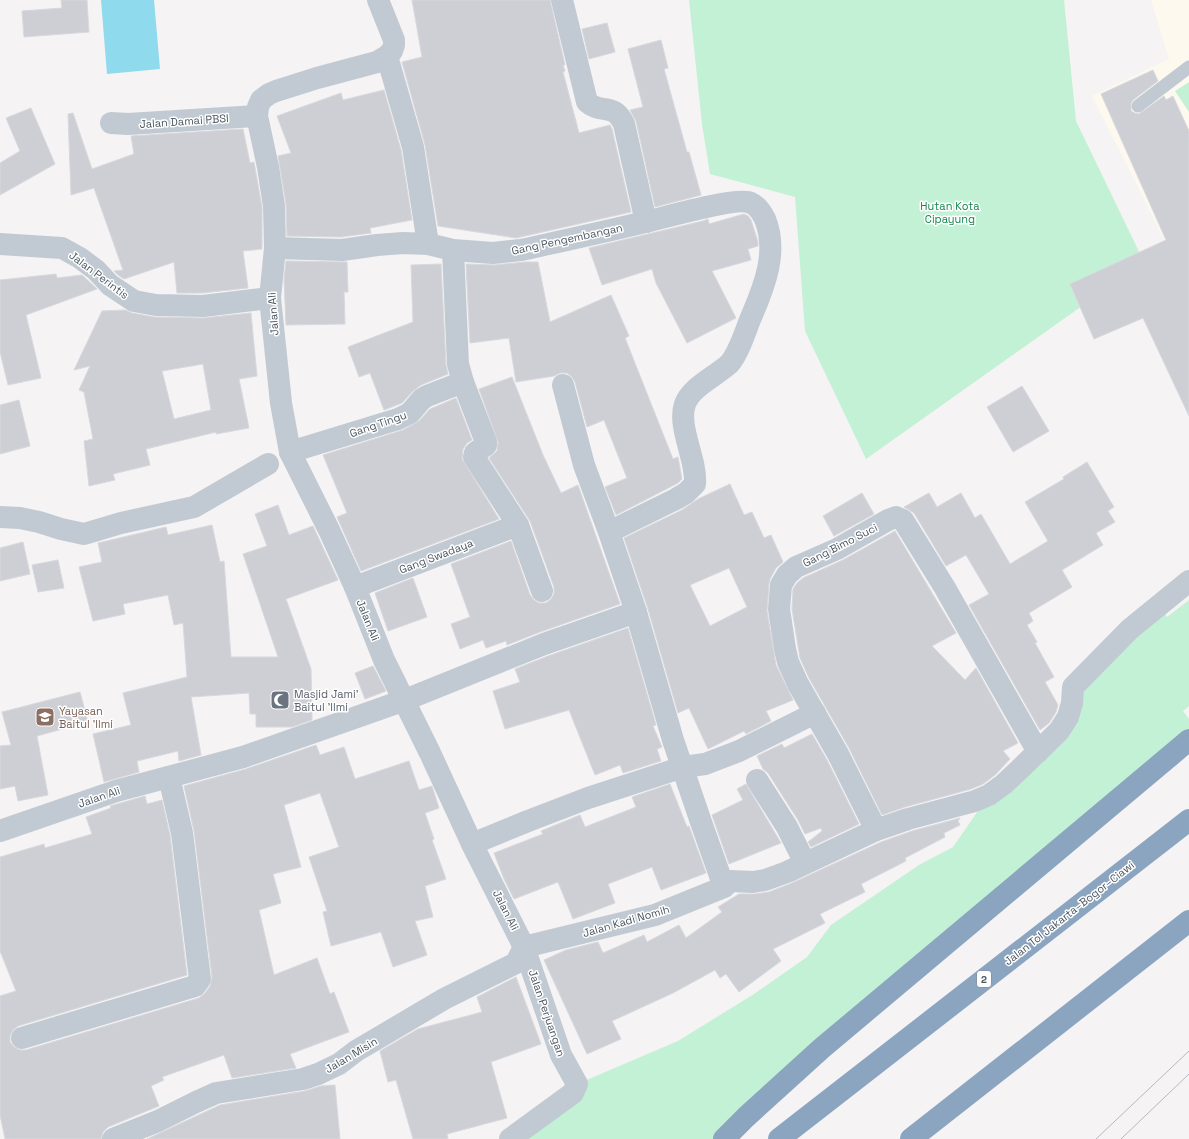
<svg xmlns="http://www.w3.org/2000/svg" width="1189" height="1139" viewBox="0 0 1189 1139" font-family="'Space Grotesk',sans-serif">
<rect width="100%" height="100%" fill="#f5f3f3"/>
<!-- commercial -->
<path fill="#fdf9ef" d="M 1151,0 L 1189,0 L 1189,289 L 1092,96 L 1169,59 Z"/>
<!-- green -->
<g fill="#c3f1d5">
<path d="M 689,0 L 1064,0 L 1076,121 L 1144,262 L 866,459 L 805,331 L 795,197 L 710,174 L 702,124 Z"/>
<path d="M 1189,82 L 1189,112 L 1175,91 Z"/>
<path d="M 1189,600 L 1189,706 L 1183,711 L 1189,719 L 1189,743 L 724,1139 L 506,1139 L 577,1084 L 678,1041 L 754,994 L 807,957 L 831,925 L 919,865 L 953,847 L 989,795 L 1160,605 L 1167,617 Z"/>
</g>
<!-- water -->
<path fill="#90daee" d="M 101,0 L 154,0 L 160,69 L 107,74 Z"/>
<!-- building -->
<g fill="#cdcfd5" stroke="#d7d9de" fill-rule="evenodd">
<path d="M 61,0 L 87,0 L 89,32 L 24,37 L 22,11 L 62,8 Z"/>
<path d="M 412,0 L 550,0 L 565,65 L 563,65 L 565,71 L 563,72 L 579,133 L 610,125 L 612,129 L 631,212 L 516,238 L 438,226 L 425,145 L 402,62 L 422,57 Z"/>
<path d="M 607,23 L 615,52 L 589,59 L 582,29 Z"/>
<path d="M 661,40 L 668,68 L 664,69 L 687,152 L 689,152 L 701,195 L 655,207 L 636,121 L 630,110 L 643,107 L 628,49 Z"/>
<path d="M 1153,70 L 1158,81 L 1133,100 L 1131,103 L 1131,111 L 1135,113 L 1139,114 L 1164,96 L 1166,100 L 1173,96 L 1189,131 L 1189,416 L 1143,318 L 1094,339 L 1070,284 L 1166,240 L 1101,94 Z"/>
<path d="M 384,90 L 401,150 L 412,220 L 370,228 L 371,233 L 341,237 L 287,236 L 286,204 L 278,156 L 291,153 L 277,116 L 341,93 L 343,100 Z"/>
<path d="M 31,108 L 55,164 L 0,195 L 0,163 L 20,151 L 6,118 Z"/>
<path d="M 73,113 L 92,169 L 134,154 L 131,136 L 243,129 L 250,163 L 254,162 L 262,207 L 262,249 L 243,251 L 248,288 L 202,293 L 177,293 L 174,262 L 124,279 L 118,275 L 114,271 L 123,270 L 94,188 L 71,195 L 68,114 Z"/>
<path d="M 744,214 L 748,216 L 751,220 L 758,242 L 758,246 L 748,249 L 751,260 L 712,271 L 736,318 L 687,343 L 656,283 L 652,269 L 602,285 L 589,248 L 703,221 L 708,219 L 709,224 Z"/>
<path d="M 286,261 L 347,262 L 348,292 L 344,292 L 345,324 L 286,325 L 284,279 Z"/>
<path d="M 525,262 L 538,262 L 550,322 L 611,295 L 629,336 L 625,338 L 673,459 L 678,457 L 682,479 L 678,483 L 616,515 L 605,487 L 627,478 L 604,420 L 587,427 L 575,382 L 572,377 L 567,373 L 560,373 L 554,376 L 516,382 L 509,338 L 470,343 L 466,264 L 494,265 Z"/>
<path d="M 441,264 L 446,365 L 448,374 L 421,385 L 413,391 L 402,403 L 384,410 L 370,373 L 359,377 L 348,347 L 413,322 L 411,265 Z"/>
<path d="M 56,274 L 57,278 L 82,275 L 97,289 L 26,315 L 41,378 L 8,385 L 0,352 L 0,280 Z"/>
<path d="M 125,310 L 132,313 L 154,317 L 203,318 L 251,313 L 257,376 L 239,379 L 249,428 L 216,434 L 216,432 L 146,449 L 150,465 L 113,474 L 115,480 L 89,486 L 84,441 L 93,439 L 84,392 L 79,390 L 90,366 L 74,370 L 102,311 ZM 203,364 L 211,410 L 174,419 L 162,371 Z"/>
<path d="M 512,377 L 543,455 L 561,493 L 578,485 L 620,604 L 540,632 L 507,645 L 506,641 L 486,648 L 483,640 L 460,649 L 451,624 L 470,617 L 451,564 L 511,541 L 530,595 L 534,600 L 539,603 L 546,603 L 551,599 L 554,594 L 554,587 L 530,521 L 489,458 L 497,451 L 498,442 L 479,389 Z"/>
<path d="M 1022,386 L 1049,431 L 1013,452 L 987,407 Z"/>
<path d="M 456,398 L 472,440 L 467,443 L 463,449 L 462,459 L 499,519 L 361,571 L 337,517 L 347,513 L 323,455 L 403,430 L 419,421 L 430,409 Z"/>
<path d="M 19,400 L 30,446 L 0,454 L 0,405 Z"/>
<path d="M 1087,462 L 1114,507 L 1108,511 L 1115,522 L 1096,533 L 1103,545 L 1062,570 L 1072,587 L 1029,613 L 1033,621 L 1027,625 L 1037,642 L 1035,643 L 1054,677 L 1045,682 L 1058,705 L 1056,712 L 1049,723 L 1040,730 L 969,605 L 989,594 L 966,555 L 946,566 L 914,513 L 904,507 L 929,493 L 937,507 L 961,493 L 975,518 L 981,514 L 1010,564 L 1048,541 L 1025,502 L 1064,479 L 1063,477 Z"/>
<path d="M 730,484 L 744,515 L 752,512 L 764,538 L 771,535 L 783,562 L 776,568 L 770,579 L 769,584 L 767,611 L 776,665 L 793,700 L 766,711 L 771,721 L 746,734 L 744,731 L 708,749 L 689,708 L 678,713 L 648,609 L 624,538 L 682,510 L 698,499 ZM 729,568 L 747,607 L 710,626 L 690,585 Z"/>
<path d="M 862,493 L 874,514 L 834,536 L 823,516 Z"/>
<path d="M 278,505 L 289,535 L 313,526 L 338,580 L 286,599 L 311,669 L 312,720 L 292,727 L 256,727 L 256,714 L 250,714 L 249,693 L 191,697 L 201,755 L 179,761 L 178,751 L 137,761 L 139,772 L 104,782 L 93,734 L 131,725 L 123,693 L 187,677 L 183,623 L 174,625 L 168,595 L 123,604 L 125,614 L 93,621 L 79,567 L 102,562 L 98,543 L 166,527 L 168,535 L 212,525 L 220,562 L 224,561 L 231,657 L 278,657 L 243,554 L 267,546 L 255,514 Z"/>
<path d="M 895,531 L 956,633 L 932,646 L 965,680 L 976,668 L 1018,743 L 1003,751 L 1010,759 L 995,775 L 983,784 L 971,789 L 905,807 L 882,815 L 849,748 L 809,678 L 800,658 L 792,609 L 793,589 L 797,583 L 803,578 L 843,560 Z"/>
<path d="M 23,542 L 30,574 L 0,581 L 0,548 Z"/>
<path d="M 58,560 L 64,588 L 38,592 L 32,565 Z"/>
<path d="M 413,578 L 427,617 L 388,631 L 375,593 Z"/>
<path d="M 628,628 L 656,725 L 653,726 L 662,747 L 657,749 L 661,761 L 623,773 L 620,765 L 595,775 L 569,710 L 505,729 L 493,691 L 520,682 L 515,669 L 548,656 Z"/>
<path d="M 373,666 L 386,691 L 365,699 L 355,673 Z"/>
<path d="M 80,692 L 88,722 L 37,736 L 48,795 L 18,801 L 15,786 L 0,789 L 0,746 L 11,745 L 2,712 Z"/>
<path d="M 812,734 L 827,760 L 859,824 L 811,847 L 808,842 L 822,831 L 821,828 L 805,834 L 798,820 L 768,773 L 763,769 L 757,756 L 782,744 L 784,748 Z"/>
<path d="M 316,745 L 320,755 L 344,747 L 355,779 L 409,761 L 419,790 L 432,786 L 439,808 L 425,813 L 434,839 L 432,840 L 446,879 L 425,886 L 433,917 L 415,921 L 427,955 L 393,967 L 381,932 L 331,946 L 323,912 L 327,911 L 309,857 L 339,847 L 320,793 L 284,805 L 301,867 L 273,874 L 281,903 L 259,910 L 274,975 L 317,958 L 330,994 L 334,992 L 349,1032 L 290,1054 L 296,1068 L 232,1078 L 224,1055 L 162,1077 L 164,1080 L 151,1086 L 159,1106 L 108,1127 L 103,1132 L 101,1139 L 5,1139 L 0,1115 L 0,996 L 16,991 L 0,951 L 0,857 L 44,844 L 45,848 L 92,834 L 86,817 L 111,808 L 110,806 L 145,796 L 147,804 L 162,800 L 170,835 L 187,975 L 18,1026 L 13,1030 L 10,1036 L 10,1042 L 14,1047 L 20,1050 L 26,1050 L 199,998 L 205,993 L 210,986 L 212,977 L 194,831 L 184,786 L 246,769 Z"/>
<path d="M 670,784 L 687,827 L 689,826 L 706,873 L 661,890 L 652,867 L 608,884 L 615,903 L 573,919 L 558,882 L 514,899 L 504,879 L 494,853 L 543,834 L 541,831 L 580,815 L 585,827 L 636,807 L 632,797 Z"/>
<path d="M 746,784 L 781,843 L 729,864 L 712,815 L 743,800 L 737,789 Z"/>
<path d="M 960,818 L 958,821 L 960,825 L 944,833 L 945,837 L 905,858 L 906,861 L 861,884 L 865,892 L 820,914 L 825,923 L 773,949 L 781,961 L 739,992 L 726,974 L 720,978 L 715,970 L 673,993 L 612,1021 L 621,1039 L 587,1054 L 544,960 L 566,950 L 598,942 L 603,953 L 644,935 L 647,942 L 679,925 L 686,938 L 722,912 L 718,907 L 739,894 L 755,894 L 769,892 L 792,883 L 881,842 L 912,831 Z"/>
<path d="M 516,977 L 541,1044 L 491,1062 L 507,1118 L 447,1134 L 448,1139 L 413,1139 L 396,1080 L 388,1082 L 380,1051 L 418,1029 L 482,1012 L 477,997 Z"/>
<path d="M 335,1085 L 340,1139 L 147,1139 L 220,1105 L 305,1091 L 321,1086 Z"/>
</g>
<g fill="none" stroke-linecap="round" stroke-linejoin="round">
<!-- service -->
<path stroke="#c1cad2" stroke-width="13" d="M 1138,106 L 1189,67"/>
<!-- minor -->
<g stroke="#c1cad2" stroke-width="22">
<path d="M 378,0 L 394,40 L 394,45 L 392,51 L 387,56 L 377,62 L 317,78 L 276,91 L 269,94 L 261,100 L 258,107 L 257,116 L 268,167 L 274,206 L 275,248 L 270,298 L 281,403 L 290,452 L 329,530 L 355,587 L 384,660 L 430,753 L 472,844 L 524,947 L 561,1055 L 577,1084 L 573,1093 L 510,1139"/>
<path d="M 562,0 L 587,102 C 601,115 613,101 624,124 L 646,222"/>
<path d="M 387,56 L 413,147 L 428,244"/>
<path d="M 111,123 L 128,124 L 257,116"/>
<path d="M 0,244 L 62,248 L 80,258 L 96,270 L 110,285 L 134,301 L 156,305 L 203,306 L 270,298"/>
<path d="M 275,248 L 342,250 L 377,245 L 403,243 L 428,244 L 453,250 L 493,253 L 521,250 C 562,241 604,232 645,222 C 663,218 738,196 751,203 C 758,206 762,213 765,219 C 778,251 765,285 752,315 C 748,324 745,334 741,343 C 738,350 734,359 729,364 C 716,376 691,387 685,404 C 677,427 697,459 695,484 L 686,493 L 676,499 L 609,532"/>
<path d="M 453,250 L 458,364 L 463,382"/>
<path d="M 563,385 L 584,465 L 609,532 L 636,612 L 673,740 L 702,825 L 724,887 L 731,881 L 753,882 L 765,880 L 787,872 L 876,830 L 908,819 L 975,801 L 989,795 L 1004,784 L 1021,768 L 1059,731 L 1068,717 L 1072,703 L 1073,687 L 1130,629 L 1189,581"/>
<path d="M 290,452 L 398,419 L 410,413 L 422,399 L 427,396 L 463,382 L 486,442 L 486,445 L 475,453 L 474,457 L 518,525 L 542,591"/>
<path d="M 0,517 L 20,518 L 39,522 L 61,529 L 84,534 L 121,523 L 194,507 L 268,464"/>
<path d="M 355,587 L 518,525"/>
<path d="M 757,780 L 787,827 L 805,863"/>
<path d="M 876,830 L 838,754 L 798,684 L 788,662 L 785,649 L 779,609 L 781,585 L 787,575 L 796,567 L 837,549 L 888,520 L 896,517 L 903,520 L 945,588 L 1038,752"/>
<path d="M 0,831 L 116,791 L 243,757 L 405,700 L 544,644 L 636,612"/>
<path d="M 472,844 L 528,821 L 588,798 L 683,767 L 705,764 L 739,751 L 815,713"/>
<path d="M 524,947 L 655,915 L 724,887"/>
<path d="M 22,1038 L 195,986 L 200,979 L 182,833 L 169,777"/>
<path d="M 113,1139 L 158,1121 L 196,1102 L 216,1093 L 303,1079 L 318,1074 L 339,1064 L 356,1051 L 444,999 L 516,963 L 524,947"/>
</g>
<!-- motorway -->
<g stroke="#8ba5c1" stroke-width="22">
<path d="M 724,1139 L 746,1117 L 822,1048 L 1189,740"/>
<path d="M 779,1139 L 1189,820"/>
<path d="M 911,1139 L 1189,921"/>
</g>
<!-- tram -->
<g stroke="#b5b8bd" stroke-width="1">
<path d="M 1096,1139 L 1189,1051"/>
<path d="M 1121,1139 L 1189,1074"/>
</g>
</g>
<!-- icons -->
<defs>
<symbol id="mosque-square" viewBox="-11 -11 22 22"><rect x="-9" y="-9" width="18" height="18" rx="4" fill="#6b7280" stroke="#fff"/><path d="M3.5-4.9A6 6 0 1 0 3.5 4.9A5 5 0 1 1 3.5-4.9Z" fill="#fff"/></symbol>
<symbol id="school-square" viewBox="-11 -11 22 22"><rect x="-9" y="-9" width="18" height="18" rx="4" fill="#8d6e63" stroke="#fff"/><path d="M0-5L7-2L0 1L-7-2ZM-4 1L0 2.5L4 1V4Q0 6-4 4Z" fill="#fff"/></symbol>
</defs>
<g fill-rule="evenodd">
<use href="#mosque-square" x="269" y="689" width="22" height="22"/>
<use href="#school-square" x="34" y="706" width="22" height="22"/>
</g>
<g text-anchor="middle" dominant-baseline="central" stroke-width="3" stroke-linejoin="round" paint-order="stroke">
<!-- shield labels -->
<rect fill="#fff" stroke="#808990" stroke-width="1" x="977" y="971" width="14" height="16" rx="3"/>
<g font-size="10" font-weight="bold" fill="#4a5661">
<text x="984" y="979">2</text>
</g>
<!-- street labels -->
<g font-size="11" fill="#4a5661" stroke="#fff">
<text transform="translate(184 121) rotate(-4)">Jalan Damai PBSI</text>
<text transform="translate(567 239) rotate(-12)">Gang Pengembangan</text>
<text transform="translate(99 275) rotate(37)">Jalan Perintis</text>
<text transform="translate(273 314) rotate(-94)">Jalan Ali</text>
<text transform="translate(378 424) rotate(-19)">Gang Tingu</text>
<text transform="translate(840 545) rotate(-27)">Gang Bimo Suci</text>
<text transform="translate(436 556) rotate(-21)">Gang Swadaya</text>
<text transform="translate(368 620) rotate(68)">Jalan Ali</text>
<text transform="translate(99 797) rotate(-19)">Jalan Ali</text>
<text transform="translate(506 910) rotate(63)">Jalan Ali</text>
<text transform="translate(1069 913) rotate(-38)">Jalan Tol Jakarta–Bogor–Ciawi</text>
<text transform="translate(626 921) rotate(-16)">Jalan Kadi Nomih</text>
<text transform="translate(547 1013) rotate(71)">Jalan Perjuangan</text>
<text transform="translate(351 1055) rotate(-31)">Jalan Misin</text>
</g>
<!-- park labels -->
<g font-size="11" fill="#17864f" stroke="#fff">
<text x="950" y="206">Hutan Kota<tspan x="950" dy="13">Cipayung</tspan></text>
</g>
<!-- worship labels -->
<g font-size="11" fill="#5b616d" stroke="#fff" text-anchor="start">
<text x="294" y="694">Masjid Jami'<tspan x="294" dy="13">Baitul 'Ilmi</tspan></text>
</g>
<!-- education labels -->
<g font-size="11" fill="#785e54" stroke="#fff" text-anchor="start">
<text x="59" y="711">Yayasan<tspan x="59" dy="13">Baitul 'Ilmi</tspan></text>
</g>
</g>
</svg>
